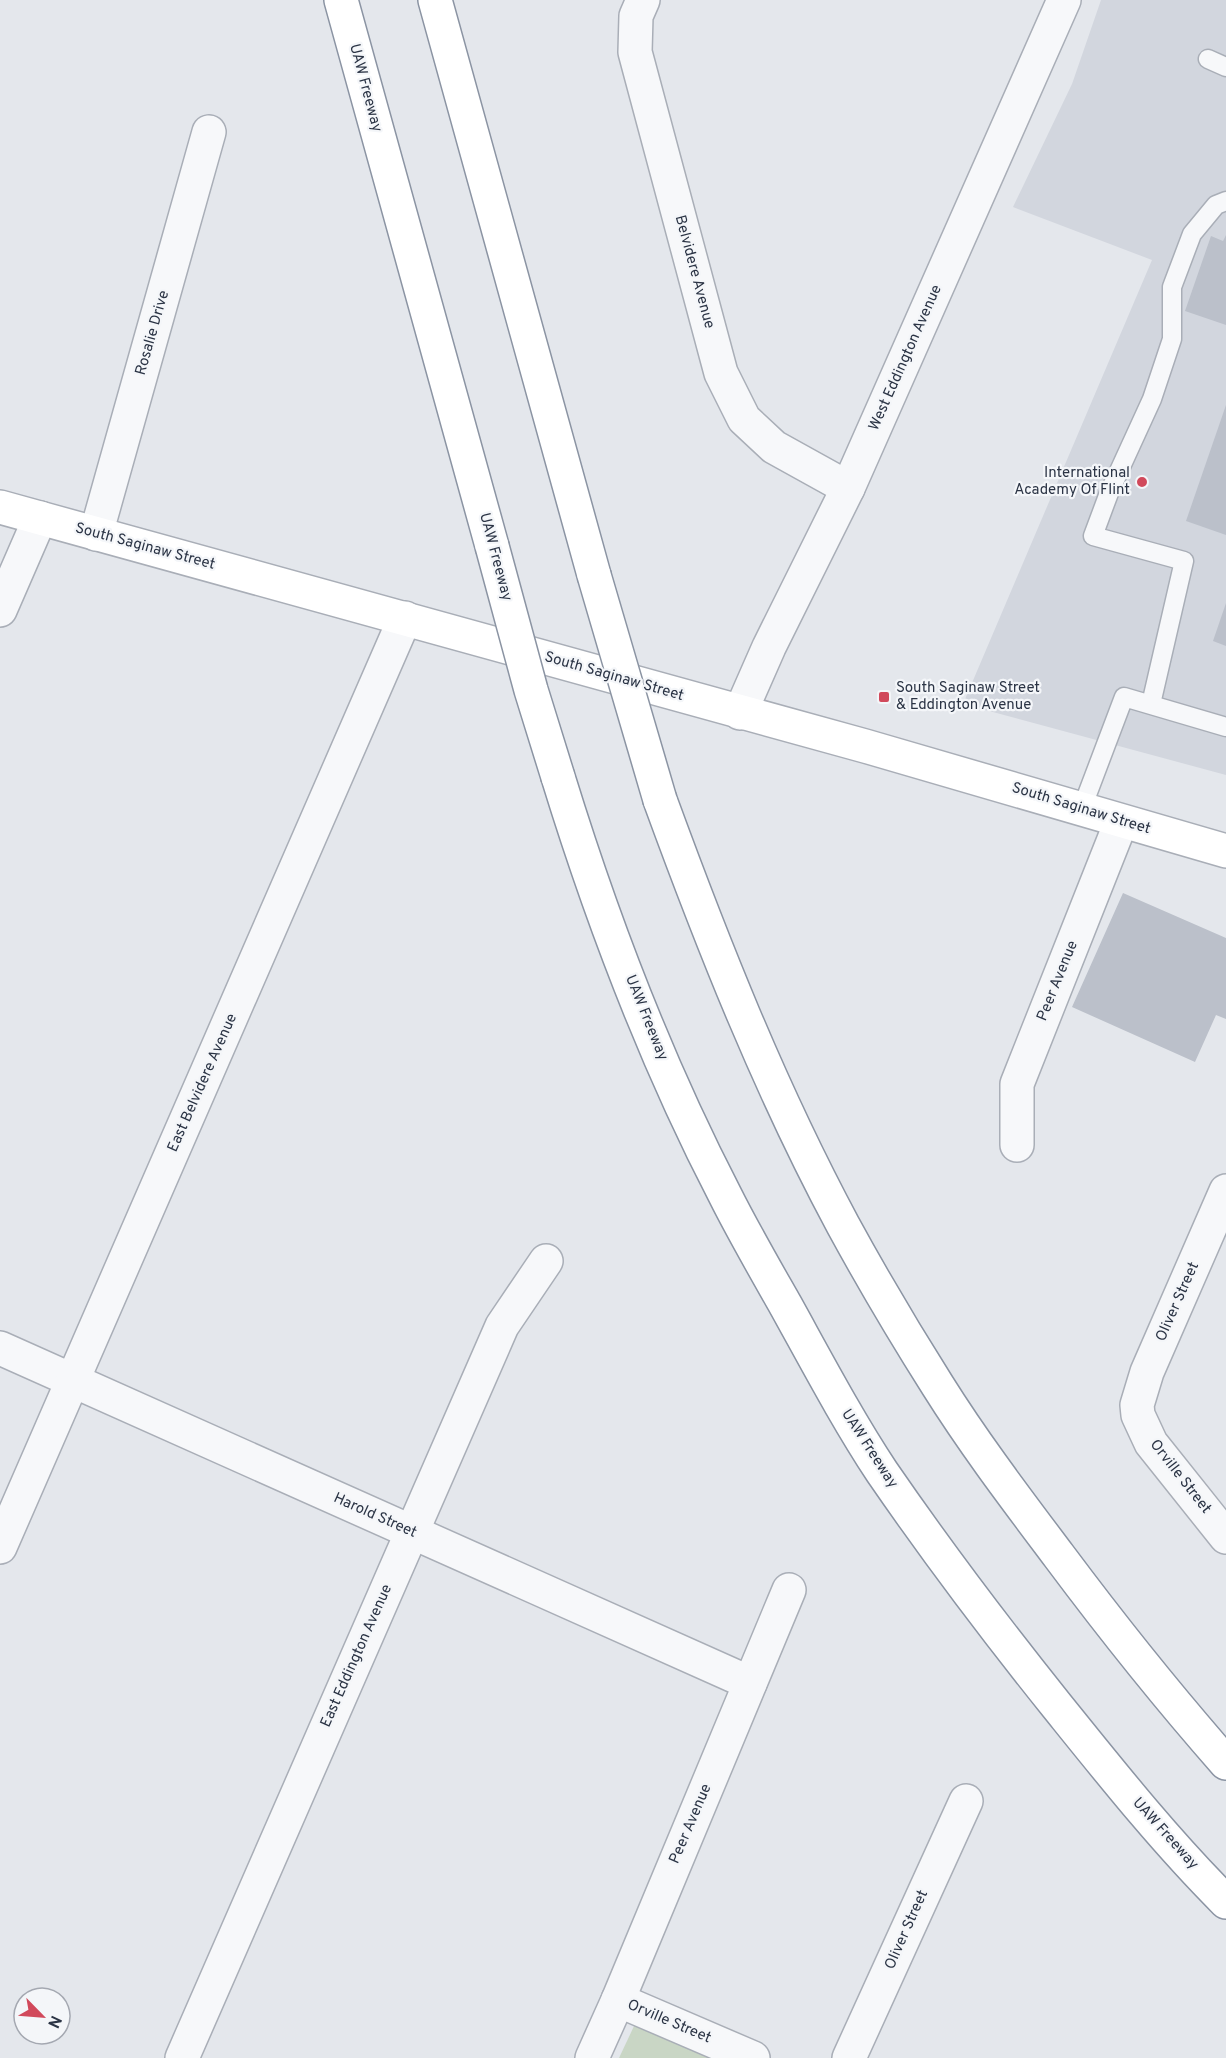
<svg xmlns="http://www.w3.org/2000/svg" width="1226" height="2058" viewBox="0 0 1226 2058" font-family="Overpass,sans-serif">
<rect width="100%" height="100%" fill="#e4e7ec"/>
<!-- built -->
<path fill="#d2d6de" d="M 1101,0 L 1226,0 L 1226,775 L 963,704 L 1152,260 L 1013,207 L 1072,84 Z"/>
<!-- green -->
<path fill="#c9d6c5" d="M 635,2024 L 713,2058 L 619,2058 Z"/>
<!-- building -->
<g fill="#bbc0ca">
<path d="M 1226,235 L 1226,325 L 1185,311 L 1211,236 L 1223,241 Z"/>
<path d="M 1226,405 L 1226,535 L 1186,521 Z"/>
<path d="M 1226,603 L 1226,646 L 1213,641 Z"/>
<path d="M 1123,893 L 1226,938 L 1226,1019 L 1216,1015 L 1195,1062 L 1072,1007 Z"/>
</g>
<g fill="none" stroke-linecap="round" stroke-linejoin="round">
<defs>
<g id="lane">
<path d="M 1208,59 L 1226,67"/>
<path d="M 1151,704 L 1184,561 L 1093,536 L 1109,493 L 1152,399 L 1172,339 L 1172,287 L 1192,234 L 1216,205 L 1226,201"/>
<path d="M 1082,808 L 1124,697 L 1226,727"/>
</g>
<g id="street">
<path d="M 643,0 L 636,16 L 635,52 L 721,373 L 744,419 L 774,447 L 848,488"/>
<path d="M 96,534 L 209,132"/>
<path d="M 0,610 L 40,518"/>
<path d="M 740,713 L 769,647 L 848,488 L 1064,0"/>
<path d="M 1017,1145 L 1017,1084 L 1121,822"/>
<path d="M 1226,1191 L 1147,1372 L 1137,1405 L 1138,1415 L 1151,1443 L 1226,1537"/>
<path d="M 0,1348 L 750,1683"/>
<path d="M 0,1547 L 405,618"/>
<path d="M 618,2000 L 753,2058"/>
<path d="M 182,2058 L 502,1326 L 546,1261"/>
<path d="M 592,2058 L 618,2000 L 789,1590"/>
<path d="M 849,2058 L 966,1801"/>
</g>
<path id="secondary" d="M 0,507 L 865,746 L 1226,851"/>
<g id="highway">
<path d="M 341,0 L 492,546"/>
<path d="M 435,0 L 594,575"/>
<path d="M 558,777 C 602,920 656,1062 725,1195 C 744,1233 765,1269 786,1306 C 817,1362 847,1419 882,1472 C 937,1552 996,1630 1057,1706 C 1111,1773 1165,1841 1226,1902"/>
<path d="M 660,800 C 713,945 770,1089 843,1225 C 873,1280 905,1334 938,1386 C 975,1445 1017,1500 1059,1556 C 1112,1627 1167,1696 1226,1763"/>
</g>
</defs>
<!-- lane casing -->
<use href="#lane" stroke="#a9aeb7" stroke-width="21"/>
<!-- street casing -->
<use href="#street" stroke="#a9aeb7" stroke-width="36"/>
<!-- secondary casing -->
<use href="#secondary" stroke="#a9aeb7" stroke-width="36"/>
<!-- highway casing -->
<use href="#highway" stroke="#8b94a3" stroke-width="36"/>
<!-- lane -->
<use href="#lane" stroke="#f7f8fa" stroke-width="18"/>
<!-- street -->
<use href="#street" stroke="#f7f8fa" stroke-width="33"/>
<!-- secondary -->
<use href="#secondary" stroke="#fff" stroke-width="33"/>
<!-- highway -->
<use href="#highway" stroke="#fff" stroke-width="33"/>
<defs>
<g id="highway-bridge">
<path d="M 492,546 L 531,690 L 558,777"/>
<path d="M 594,575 L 660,800"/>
</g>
</defs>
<!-- highway-bridge casing -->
<use href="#highway-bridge" stroke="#8b94a3" stroke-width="36" stroke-linecap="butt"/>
<!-- highway-bridge -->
<use href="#highway-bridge" stroke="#fff" stroke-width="33"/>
</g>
<!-- markers -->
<g fill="#d1495b" stroke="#f4f6f9" stroke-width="2">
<circle cx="1142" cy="482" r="6"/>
<rect x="878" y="691" width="12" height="12" rx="3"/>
</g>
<g text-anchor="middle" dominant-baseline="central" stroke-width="4.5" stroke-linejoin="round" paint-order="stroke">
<!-- street labels -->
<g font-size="15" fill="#2b3445" stroke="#f4f6f9">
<text transform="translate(365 88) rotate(75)">UAW Freeway</text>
<text transform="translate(694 272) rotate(75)">Belvidere Avenue</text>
<text transform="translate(153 333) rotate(-74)">Rosalie Drive</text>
<text transform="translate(906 358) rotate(-66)">West Eddington Avenue</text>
<text transform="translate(145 547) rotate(15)">South Saginaw Street</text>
<text transform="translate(495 557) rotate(75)">UAW Freeway</text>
<text transform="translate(614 677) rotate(16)">South Saginaw Street</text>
<text transform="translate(1081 809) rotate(17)">South Saginaw Street</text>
<text transform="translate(1058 981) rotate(-68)">Peer Avenue</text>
<text transform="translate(646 1018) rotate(68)">UAW Freeway</text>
<text transform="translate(203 1083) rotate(-66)">East Belvidere Avenue</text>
<text transform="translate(1178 1302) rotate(-66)">Oliver Street</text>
<text transform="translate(869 1449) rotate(57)">UAW Freeway</text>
<text transform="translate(1180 1477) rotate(52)">Orville Street</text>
<text transform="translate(375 1516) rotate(24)">Harold Street</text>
<text transform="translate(357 1656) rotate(-66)">East Eddington Avenue</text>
<text transform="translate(691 1824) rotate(-67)">Peer Avenue</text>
<text transform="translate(1165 1834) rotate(48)">UAW Freeway</text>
<text transform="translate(907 1930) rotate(-66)">Oliver Street</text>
<text transform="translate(669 2022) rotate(23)">Orville Street</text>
</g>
<!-- poi labels -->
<g font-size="15" fill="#2b3445" stroke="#f4f6f9" text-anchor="end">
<text x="1130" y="473">International<tspan x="1130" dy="17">Academy Of Flint</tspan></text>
<text x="896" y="688" text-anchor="start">South Saginaw Street<tspan x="896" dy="17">&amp; Eddington Avenue</tspan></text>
</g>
</g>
<!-- north arrow -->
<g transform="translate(42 2016) rotate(115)"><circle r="28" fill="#f4f6f9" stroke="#a4a8b1" stroke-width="1.5"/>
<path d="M0-4.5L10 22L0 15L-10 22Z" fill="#d1495b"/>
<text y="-9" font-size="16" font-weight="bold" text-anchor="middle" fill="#2b3445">N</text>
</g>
</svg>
